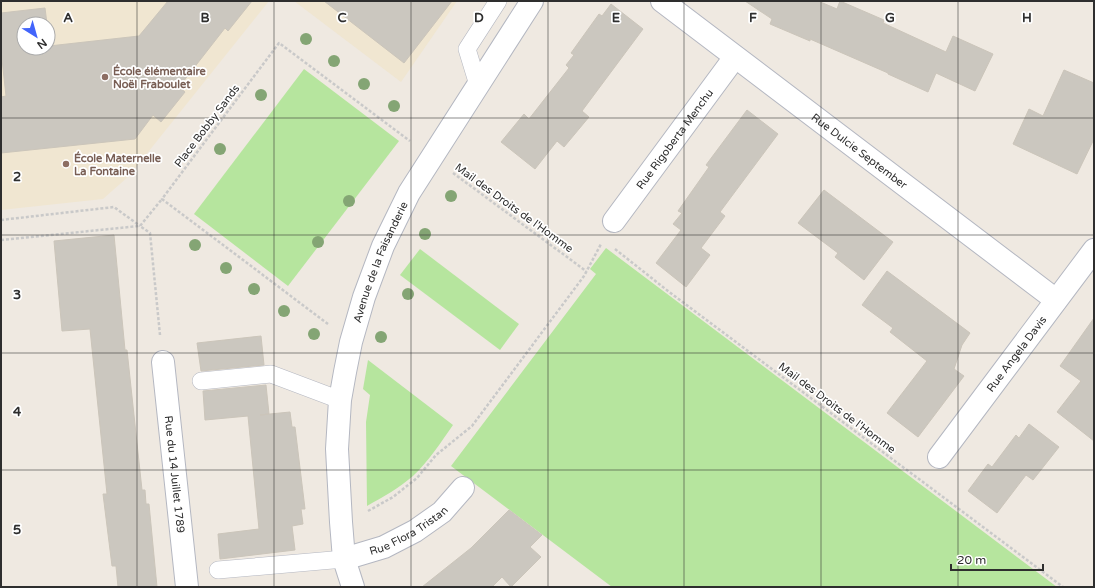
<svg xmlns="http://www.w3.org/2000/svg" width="1095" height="588" viewBox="0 0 1095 588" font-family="'Varela Round',sans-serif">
<rect width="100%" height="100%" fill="#efe9e1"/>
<!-- education -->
<g fill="#f0e6d1" fill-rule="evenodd">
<path d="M 1,1 L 269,1 L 129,176 L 103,199 L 1,210 ZM 24,24 L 48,24 L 48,48 L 24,48 Z"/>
<path d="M 294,1 L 457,1 L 401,82 Z"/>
</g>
<!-- green -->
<g fill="#b6e59e">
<path d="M 304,69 L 399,141 L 288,286 L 194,214 Z"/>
<path d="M 606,248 L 1057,587 L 612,587 L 451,466 L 596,274 L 590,269 Z"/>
<path d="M 420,249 L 519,324 L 500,350 L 400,275 Z"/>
<path d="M 368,360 L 453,425 C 441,442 429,461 413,476 C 399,488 383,497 367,506 L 366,422 L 370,395 L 363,389 Z"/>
</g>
<!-- building -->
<g fill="#cbc7bf" stroke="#cbc5ba">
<path d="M 168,1 L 252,1 L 228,31 L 225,28 L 179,87 L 185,92 L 161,122 L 153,115 L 135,139 L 1,153 L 1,97 L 6,96 L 1,50 L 1,13 L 45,8 L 47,24 L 24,24 L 24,48 L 48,48 L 48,34 L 49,46 L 139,36 Z"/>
<path d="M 324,1 L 452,1 L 404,63 Z"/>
<path d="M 745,1 L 818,1 L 837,9 L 840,1 L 884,20 L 883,23 L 946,52 L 953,36 L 993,54 L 975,91 L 936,73 L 928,92 L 888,74 L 888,73 L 810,39 L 810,41 L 770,24 L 772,19 Z"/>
<path d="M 611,4 L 643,29 L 582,111 L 589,117 L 564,147 L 557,141 L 535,169 L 501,142 L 524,114 L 529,119 L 569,68 L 566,65 L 574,55 L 571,53 L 599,14 L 602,16 Z"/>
<path d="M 1064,70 L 1094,83 L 1094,139 L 1077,174 L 1013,144 L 1029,109 L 1043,116 Z"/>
<path d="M 747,110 L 778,134 L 720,212 L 725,216 L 701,248 L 710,255 L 686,287 L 656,263 L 681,230 L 673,224 L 682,213 L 678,211 L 709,167 L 706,165 Z"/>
<path d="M 824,190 L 893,242 L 864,280 L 835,257 L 838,253 L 798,223 Z"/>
<path d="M 114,235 L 125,350 L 127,350 L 142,490 L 145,490 L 146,504 L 149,504 L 157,587 L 118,587 L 116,566 L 112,566 L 103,494 L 107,494 L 90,329 L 62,331 L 54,241 Z"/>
<path d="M 887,271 L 970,333 L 962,345 L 954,369 L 964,376 L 918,437 L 887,413 L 927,361 L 890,332 L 893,328 L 862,305 Z"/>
<path d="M 1094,318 L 1094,441 L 1057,412 L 1081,381 L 1060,366 Z"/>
<path d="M 261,336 L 264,365 L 201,371 L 197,343 Z"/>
<path d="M 266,385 L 269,414 L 260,415 L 290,412 L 292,427 L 295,427 L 305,509 L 301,509 L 303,524 L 292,526 L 295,550 L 220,559 L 218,534 L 259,529 L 248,416 L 205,420 L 203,391 Z"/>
<path d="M 1029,424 L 1059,447 L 1033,480 L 1026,475 L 997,513 L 968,491 L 988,464 L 992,467 L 1016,435 L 1019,438 Z"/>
<path d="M 509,510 L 542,535 L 530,547 L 541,557 L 511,587 L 502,577 L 492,587 L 422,587 L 471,548 Z"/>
</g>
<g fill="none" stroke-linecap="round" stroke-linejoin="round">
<defs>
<g id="service">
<path d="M 478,85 L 467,49 L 498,1"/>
<path d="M 201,381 L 271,374 L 340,400"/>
<path d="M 218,570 L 344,559"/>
</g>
<g id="minor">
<path id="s1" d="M 662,1 L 1056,300"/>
<path id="s2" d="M 614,221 L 735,57"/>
<path id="s3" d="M 163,362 L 187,587"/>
<path id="s4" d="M 939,457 L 1094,250"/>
<path id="s5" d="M 344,559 L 384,547 L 415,531 L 442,512 L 463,488"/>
<path id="s6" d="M 353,587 L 344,559 L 341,522 L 337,449 L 340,400 L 345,372 L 351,342 L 364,297 L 383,246 L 409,193 L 532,1"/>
</g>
</defs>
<!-- service casing -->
<use href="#service" stroke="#b4b7c1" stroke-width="18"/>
<!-- minor casing -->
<use href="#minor" stroke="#b4b7c1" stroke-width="24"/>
<!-- path -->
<g stroke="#c9c9c9" stroke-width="2.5" stroke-dasharray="3 2" stroke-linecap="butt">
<path d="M 453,173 L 586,271"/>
<path d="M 1,220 L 114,207 L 140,226"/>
<path d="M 1,240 L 139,226"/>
<path d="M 615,249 L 668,291 L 1063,587"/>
<path d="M 328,324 L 162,199 L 279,43 L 410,141"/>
<path d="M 160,335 L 150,233 L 140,226 L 162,199"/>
<path d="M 368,511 L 393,497 L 417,478 L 436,455 L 472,426 L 584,276 L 601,244"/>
</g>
<!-- service -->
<use href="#service" stroke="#fff" stroke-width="17"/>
<!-- minor -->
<use href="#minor" stroke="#fff" stroke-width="22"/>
</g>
<!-- trees -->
<g fill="#84a574">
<circle cx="306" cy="39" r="6"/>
<circle cx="334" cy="61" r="6"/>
<circle cx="364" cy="84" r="6"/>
<circle cx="261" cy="95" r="6"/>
<circle cx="394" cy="106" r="6"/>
<circle cx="220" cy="149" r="6"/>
<circle cx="451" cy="196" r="6"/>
<circle cx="349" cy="201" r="6"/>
<circle cx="425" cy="234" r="6"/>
<circle cx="318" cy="242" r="6"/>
<circle cx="195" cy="245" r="6"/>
<circle cx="226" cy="268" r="6"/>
<circle cx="254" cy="289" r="6"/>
<circle cx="408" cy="294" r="6"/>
<circle cx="284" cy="311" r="6"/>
<circle cx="314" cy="334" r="6"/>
<circle cx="381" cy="337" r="6"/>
</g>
<!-- grid -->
<path fill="none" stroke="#2e2e2e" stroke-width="1" stroke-opacity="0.55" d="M 137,1 L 137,587M 274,1 L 274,587M 411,1 L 411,587M 548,1 L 548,587M 684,1 L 684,587M 821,1 L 821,587M 958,1 L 958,587M 1,118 L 1094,118M 1,235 L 1094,235M 1,353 L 1094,353M 1,470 L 1094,470"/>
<!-- markers -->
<g fill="#8d6e63" stroke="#fff" stroke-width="1.5">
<circle cx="105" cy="77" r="4"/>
<circle cx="66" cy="164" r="4"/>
</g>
<g text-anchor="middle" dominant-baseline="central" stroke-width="3.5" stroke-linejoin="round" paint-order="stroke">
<!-- education labels -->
<g font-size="11" font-weight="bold" fill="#785e54" stroke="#fff" text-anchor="start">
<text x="113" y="71">École élémentaire<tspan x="113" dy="13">Noël Fraboulet</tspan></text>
<text x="74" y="158">École Maternelle<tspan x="74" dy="13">La Fontaine</tspan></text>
</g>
<!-- street labels -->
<g font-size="11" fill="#2e2e2e" stroke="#fff">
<text transform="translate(207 126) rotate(-53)">Place Bobby Sands</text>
<text stroke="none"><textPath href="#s2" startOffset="102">Rue Rigoberta Menchu</textPath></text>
<text stroke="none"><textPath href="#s1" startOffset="248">Rue Dulcie September</textPath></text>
<text transform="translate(514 208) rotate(36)">Mail des Droits de l'Homme</text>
<text stroke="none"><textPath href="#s6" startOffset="333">Avenue de la Faisanderie</textPath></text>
<text stroke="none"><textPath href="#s4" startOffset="129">Rue Angela Davis</textPath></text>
<text transform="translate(837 408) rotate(37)">Mail des Droits de l'Homme</text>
<text stroke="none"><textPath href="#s3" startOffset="113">Rue du 14 Juillet 1789</textPath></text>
<text stroke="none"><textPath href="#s5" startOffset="71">Rue Flora Tristan</textPath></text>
</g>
</g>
<g font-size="13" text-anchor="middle" font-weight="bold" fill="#2e2e2e" stroke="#fff" stroke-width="3.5" stroke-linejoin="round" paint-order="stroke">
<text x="68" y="22">A</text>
<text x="205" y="22">B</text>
<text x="342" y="22">C</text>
<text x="479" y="22">D</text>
<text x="616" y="22">E</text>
<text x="753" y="22">F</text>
<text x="890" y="22">G</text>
<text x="1027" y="22">H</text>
<text x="17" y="181">2</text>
<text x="17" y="299">3</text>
<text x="17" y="416">4</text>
<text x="17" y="534">5</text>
</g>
<!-- border -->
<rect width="1095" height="588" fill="none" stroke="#2e2e2e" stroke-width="4"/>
<!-- north arrow -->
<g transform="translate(36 36) rotate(143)"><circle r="19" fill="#ffffff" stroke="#ababab"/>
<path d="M0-3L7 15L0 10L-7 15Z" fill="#4264fb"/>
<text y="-6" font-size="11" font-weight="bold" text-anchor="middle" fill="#2e2e2e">N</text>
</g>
<!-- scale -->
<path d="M951 564v6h92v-6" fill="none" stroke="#2e2e2e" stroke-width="2"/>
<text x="957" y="564" font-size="12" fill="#2e2e2e" stroke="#ffffff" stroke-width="3" paint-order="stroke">20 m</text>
</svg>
